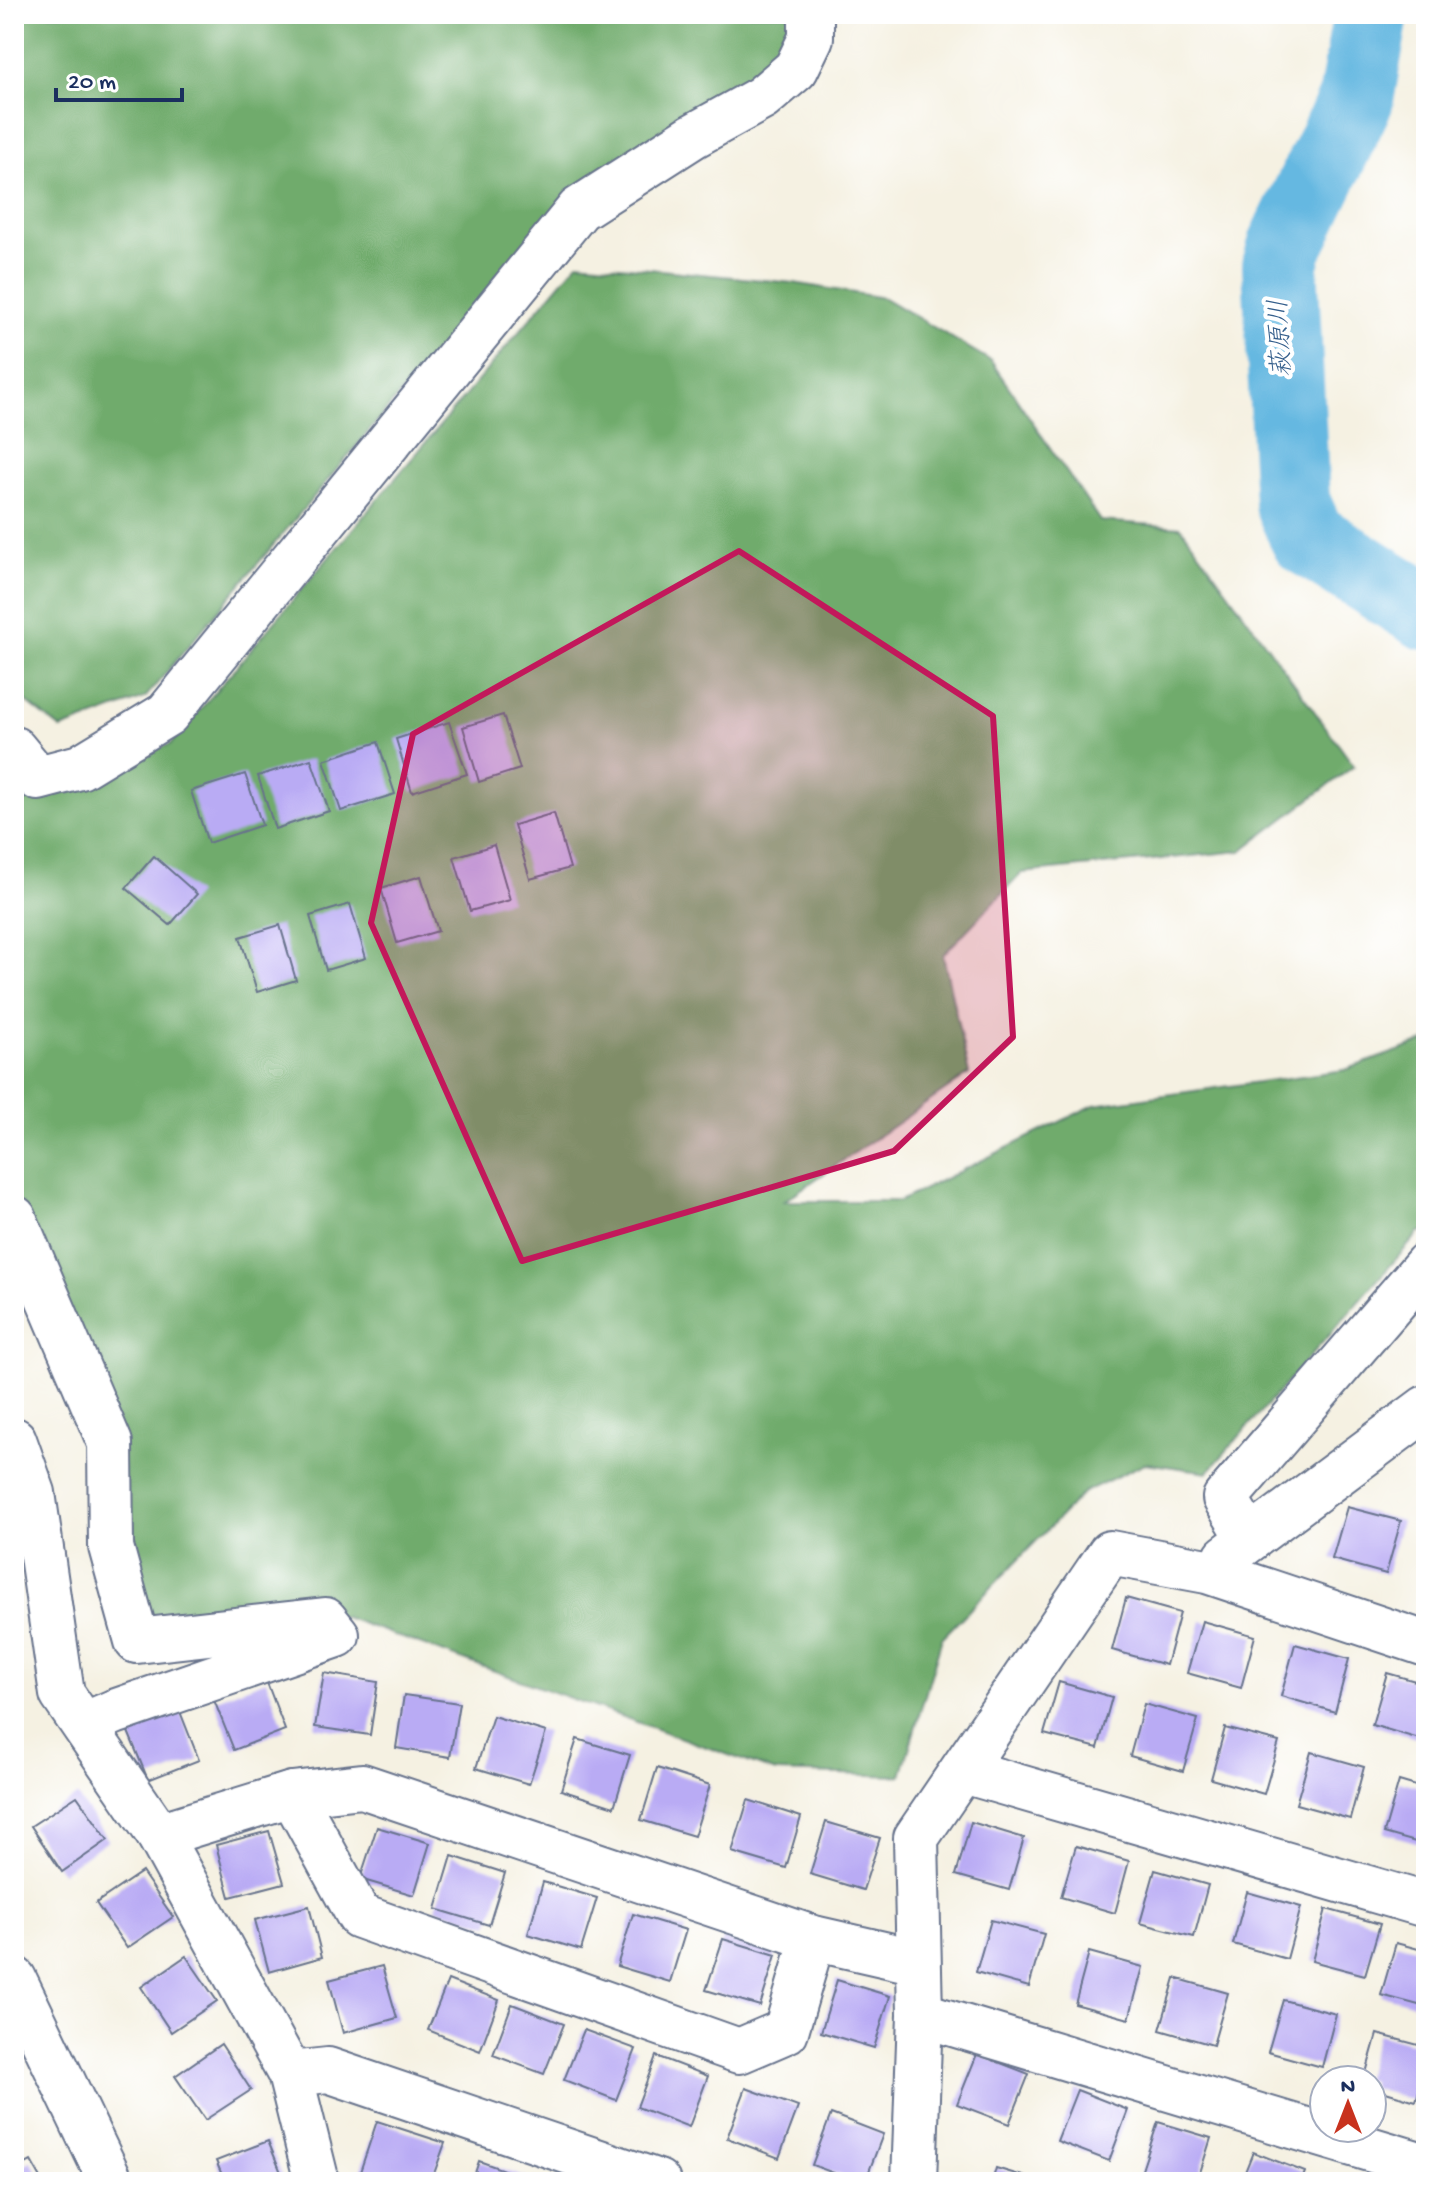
<svg xmlns="http://www.w3.org/2000/svg" width="1440" height="2196" viewBox="0 0 1440 2196" font-family="'Gochi Hand','Klee One',sans-serif">
<rect width="100%" height="100%" fill="#fff"/>
<filter id="ink" filterUnits="userSpaceOnUse"><feTurbulence type="fractalNoise" baseFrequency=".0125" numOctaves="2"/><feDisplacementMap in="SourceGraphic" scale="16" xChannelSelector="R" yChannelSelector="G"/><feConvolveMatrix kernelMatrix="1 2 1 2 8 2 1 2 1" color-interpolation-filters="sRGB"/></filter>
<filter id="wash" filterUnits="userSpaceOnUse"><feTurbulence type="fractalNoise" baseFrequency=".006" numOctaves="4" result="noise"/><feDisplacementMap in="SourceGraphic" scale="32" xChannelSelector="R" yChannelSelector="G"/><feGaussianBlur stdDeviation="1.8" result="paint"/><feColorMatrix in="noise" values="0 0 0 0 0 0 0 0 0 0 0 0 0 0 0 0 0 1.4 0 .05"/><feComposite in="paint" operator="in"/></filter>
<g filter="url(#wash)">
<rect width="100%" height="100%" fill="#f5f1e2"/>
<!-- forest -->
<g fill="#6fab6c" stroke="#456d65" stroke-width="2">
<path d="M 14,14 L 789,14 L 791,21 L 781,63 L 568,194 L 145,698 L 61,729 L 14,692 Z"/>
<path d="M 578,262 L 794,283 L 884,298 L 991,361 L 1100,521 L 1181,527 L 1354,766 L 1241,851 L 1022,873 L 943,955 L 969,1074 L 784,1201 L 900,1201 L 1094,1105 L 1345,1070 L 1426,1041 L 1426,1232 L 1419,1233 L 1208,1472 L 1145,1463 L 1084,1492 L 942,1638 L 901,1776 L 776,1772 L 344,1617 L 131,1618 L 100,1444 L 14,1233 L 14,795 L 171,744 Z"/>
</g>
<g fill="none" stroke-linecap="round" stroke-linejoin="round">
<!-- river -->
<path stroke="#65b8e1" stroke-width="76" d="M 1371,14 L 1356,99 L 1286,245 L 1280,266 L 1292,502 L 1308,538 L 1426,612"/>
</g>
<g id="blocks">
<!-- building -->
<g fill="#b9abf4">
<path d="M 503,715 L 520,769 L 479,782 L 463,727 Z"/>
<path d="M 449,722 L 467,774 L 412,792 L 396,739 Z"/>
<path d="M 378,742 L 395,794 L 341,811 L 324,760 Z"/>
<path d="M 311,759 L 329,811 L 275,829 L 258,776 Z"/>
<path d="M 245,774 L 262,825 L 208,843 L 191,791 Z"/>
<path d="M 554,813 L 570,868 L 530,879 L 514,825 Z"/>
<path d="M 494,845 L 510,900 L 470,911 L 454,857 Z"/>
<path d="M 154,856 L 197,894 L 170,925 L 126,888 Z"/>
<path d="M 421,876 L 438,931 L 397,943 L 381,888 Z"/>
<path d="M 350,904 L 366,958 L 326,970 L 310,916 Z"/>
<path d="M 280,925 L 296,980 L 257,992 L 240,937 Z"/>
<path d="M 1347,1507 L 1401,1521 L 1386,1574 L 1332,1559 Z"/>
<path d="M 1126,1598 L 1180,1613 L 1166,1665 L 1112,1650 Z"/>
<path d="M 1202,1621 L 1255,1636 L 1241,1688 L 1187,1673 Z"/>
<path d="M 1295,1644 L 1349,1659 L 1335,1712 L 1281,1696 Z"/>
<path d="M 324,1673 L 378,1682 L 370,1735 L 315,1727 Z"/>
<path d="M 1387,1673 L 1426,1684 L 1426,1741 L 1372,1725 Z"/>
<path d="M 266,1680 L 285,1730 L 234,1750 L 214,1700 Z"/>
<path d="M 1059,1682 L 1112,1697 L 1098,1748 L 1044,1734 Z"/>
<path d="M 404,1695 L 459,1703 L 450,1757 L 396,1748 Z"/>
<path d="M 1144,1704 L 1198,1719 L 1183,1771 L 1130,1756 Z"/>
<path d="M 179,1709 L 199,1760 L 148,1780 L 127,1729 Z"/>
<path d="M 493,1716 L 546,1732 L 529,1784 L 476,1768 Z"/>
<path d="M 1225,1728 L 1279,1742 L 1264,1794 L 1211,1779 Z"/>
<path d="M 577,1739 L 630,1755 L 614,1807 L 561,1790 Z"/>
<path d="M 1311,1752 L 1364,1767 L 1350,1819 L 1296,1804 Z"/>
<path d="M 657,1768 L 710,1785 L 694,1836 L 641,1820 Z"/>
<path d="M 1399,1781 L 1426,1789 L 1426,1845 L 1384,1833 Z"/>
<path d="M 77,1796 L 108,1840 L 62,1872 L 31,1826 Z"/>
<path d="M 748,1800 L 801,1817 L 786,1868 L 732,1852 Z"/>
<path d="M 826,1822 L 880,1838 L 863,1890 L 810,1874 Z"/>
<path d="M 971,1822 L 1024,1838 L 1009,1890 L 956,1875 Z"/>
<path d="M 377,1827 L 430,1843 L 414,1895 L 360,1879 Z"/>
<path d="M 269,1831 L 284,1883 L 230,1897 L 216,1845 Z"/>
<path d="M 1076,1846 L 1129,1861 L 1115,1913 L 1061,1897 Z"/>
<path d="M 452,1856 L 505,1873 L 489,1925 L 436,1909 Z"/>
<path d="M 1155,1870 L 1208,1885 L 1194,1937 L 1140,1923 Z"/>
<path d="M 142,1872 L 173,1917 L 127,1948 L 96,1903 Z"/>
<path d="M 543,1882 L 597,1898 L 581,1950 L 528,1934 Z"/>
<path d="M 1247,1892 L 1301,1907 L 1287,1959 L 1233,1944 Z"/>
<path d="M 309,1906 L 322,1957 L 269,1972 L 255,1920 Z"/>
<path d="M 1326,1909 L 1380,1924 L 1365,1975 L 1312,1961 Z"/>
<path d="M 633,1914 L 686,1930 L 670,1982 L 617,1966 Z"/>
<path d="M 991,1920 L 1044,1934 L 1029,1987 L 976,1972 Z"/>
<path d="M 723,1939 L 776,1955 L 760,2006 L 706,1990 Z"/>
<path d="M 1396,1943 L 1426,1951 L 1426,2007 L 1381,1995 Z"/>
<path d="M 1089,1952 L 1143,1967 L 1129,2019 L 1075,2004 Z"/>
<path d="M 186,1956 L 217,2001 L 171,2032 L 141,1987 Z"/>
<path d="M 382,1966 L 397,2018 L 343,2033 L 329,1980 Z"/>
<path d="M 1175,1978 L 1228,1993 L 1213,2045 L 1160,2030 Z"/>
<path d="M 448,1980 L 499,2000 L 480,2051 L 428,2030 Z"/>
<path d="M 837,1980 L 890,1996 L 874,2048 L 821,2032 Z"/>
<path d="M 1283,2000 L 1336,2014 L 1322,2067 L 1268,2052 Z"/>
<path d="M 512,2004 L 564,2024 L 544,2074 L 493,2055 Z"/>
<path d="M 584,2030 L 636,2049 L 616,2100 L 564,2080 Z"/>
<path d="M 1377,2034 L 1426,2047 L 1426,2066 L 1416,2101 L 1372,2088 L 1372,2080 L 1364,2080 Z"/>
<path d="M 221,2044 L 251,2090 L 205,2120 L 175,2076 Z"/>
<path d="M 977,2054 L 1029,2074 L 1009,2124 L 957,2104 Z"/>
<path d="M 656,2056 L 708,2076 L 689,2127 L 637,2107 Z"/>
<path d="M 746,2088 L 798,2107 L 779,2158 L 727,2138 Z"/>
<path d="M 1077,2090 L 1128,2110 L 1109,2161 L 1057,2141 Z"/>
<path d="M 831,2114 L 883,2134 L 865,2182 L 858,2182 L 812,2165 Z"/>
<path d="M 377,2121 L 445,2143 L 431,2182 L 391,2182 L 360,2172 Z"/>
<path d="M 1158,2122 L 1211,2138 L 1197,2182 L 1169,2182 L 1141,2173 Z"/>
<path d="M 268,2141 L 285,2182 L 225,2182 L 216,2161 Z"/>
<path d="M 1253,2152 L 1305,2172 L 1301,2182 L 1241,2182 Z"/>
<path d="M 31,2161 L 43,2182 L 14,2182 L 14,2170 Z"/>
<path d="M 479,2161 L 537,2182 L 472,2182 Z"/>
<path d="M 996,2168 L 1039,2181 L 1039,2182 L 992,2182 Z"/>
</g>
</g>
</g>
<g filter="url(#ink)">
<use href="#blocks" fill-opacity="0" stroke="#67738c" stroke-width="2"/>
<g fill="none" stroke-linecap="round" stroke-linejoin="round">
<defs>
<g id="minor">
<path d="M 14,749 L 38,778 L 80,767 L 167,714 L 579,209 L 693,136 L 762,98 L 796,69 L 811,38 L 811,14"/>
<path d="M 14,1218 L 110,1443 L 111,1547 L 137,1641 L 325,1620 L 337,1635 L 114,1712 L 84,1725"/>
<path d="M 14,1440 L 33,1493 L 62,1694 L 159,1835 L 290,2074 L 317,2182"/>
<path d="M 1250,1539 L 1225,1498 L 1426,1265"/>
<path d="M 1226,1557 L 1426,1408"/>
<path d="M 964,1771 L 1426,1905"/>
<path d="M 292,1794 L 359,1916 L 739,2051 L 786,2031 L 813,1938"/>
<path d="M 159,1835 L 292,1794 L 362,1786 L 813,1938 L 918,1962"/>
<path d="M 14,1979 L 111,2182"/>
<path d="M 920,2014 L 1426,2166"/>
<path d="M 290,2074 L 328,2070 L 658,2182"/>
<path d="M 914,2182 L 920,2014 L 916,1838 L 1110,1553 L 1207,1571 L 1426,1644"/>
</g>
</defs>
<!-- minor casing -->
<use href="#minor" stroke="#67738c" stroke-width="48"/>
<!-- minor -->
<use href="#minor" stroke="#fff" stroke-width="44"/>
</g>
</g>
<!-- marked area -->
<path fill="#c2185b" fill-opacity="0.2" stroke="#c2185b" stroke-width="6" stroke-linejoin="round" d="M 739,551 L 993,716 L 1013,1037 L 894,1151 L 522,1261 L 371,923 L 413,734 Z"/>
<g text-anchor="middle" dominant-baseline="central" stroke-width="8" stroke-linejoin="round" paint-order="stroke">
<!-- water labels -->
<g font-size="26" font-style="italic" fill="#355f8c" stroke="#fff">
<text transform="translate(1283 338) rotate(-93)">萩原川</text>
</g>
</g>
<!-- margin -->
<rect width="1440" height="2196" fill="none" stroke="#fff" stroke-width="48"/>
<!-- north arrow -->
<g transform="translate(1348 2104)"><circle r="38" fill="#ffffff" stroke="#a4acbf" stroke-width="2"/>
<path d="M0-6L14 30L0 20L-14 30Z" fill="#c8321e"/>
<text y="-12" font-size="22" font-weight="bold" text-anchor="middle" fill="#1b2f5e">N</text>
</g>
<!-- scale -->
<path d="M56 88v12h126v-12" fill="none" stroke="#1b2f5e" stroke-width="4"/>
<text x="68" y="88" font-size="24" fill="#1b2f5e" stroke="#ffffff" stroke-width="6" paint-order="stroke">20 m</text>
</svg>
